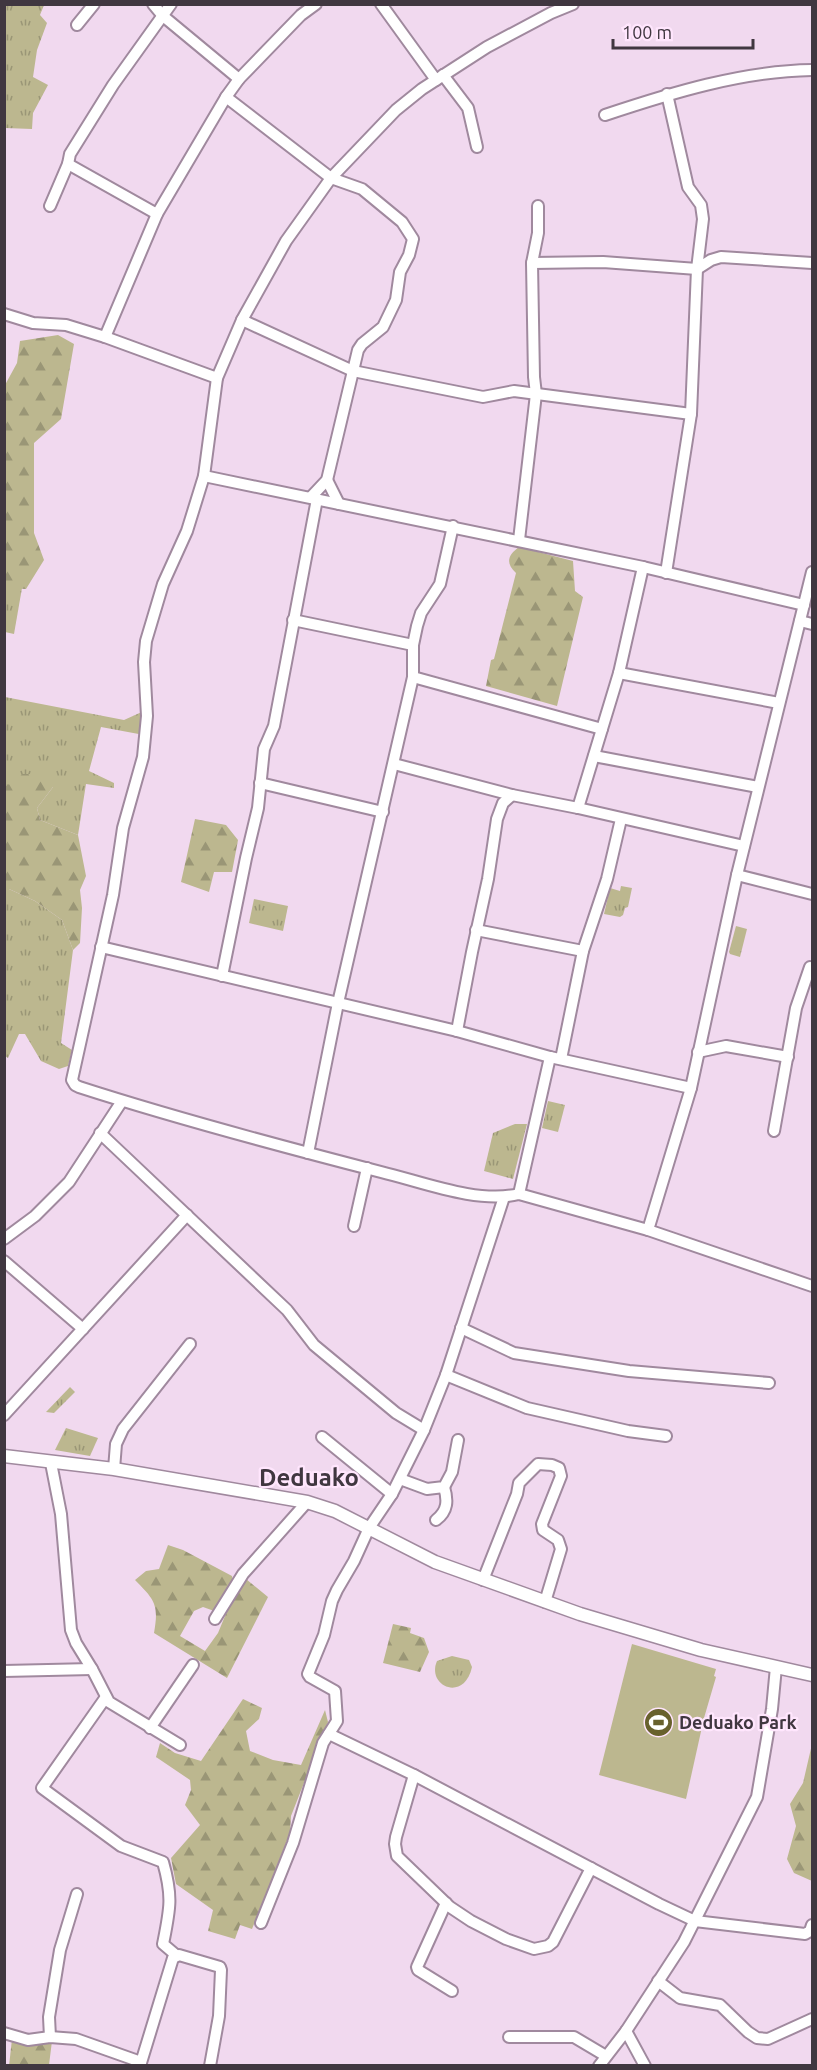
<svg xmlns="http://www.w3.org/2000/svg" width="817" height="2070" viewBox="0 0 817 2070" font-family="Ubuntu,sans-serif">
<defs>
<pattern id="grass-tufts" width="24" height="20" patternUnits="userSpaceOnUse" patternTransform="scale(1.5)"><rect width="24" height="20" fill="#bcb78f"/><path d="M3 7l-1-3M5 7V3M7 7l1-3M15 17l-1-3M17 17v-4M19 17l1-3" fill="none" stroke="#9a9676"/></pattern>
<pattern id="forest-firs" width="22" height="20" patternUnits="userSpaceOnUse" patternTransform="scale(1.5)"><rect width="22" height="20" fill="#bcb78f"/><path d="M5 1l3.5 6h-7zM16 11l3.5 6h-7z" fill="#9a9676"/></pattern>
</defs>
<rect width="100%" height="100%" fill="#f1d9ef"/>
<!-- grass -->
<g fill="url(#grass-tufts)">
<path d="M 4,5 L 44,5 L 40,15 L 47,23 L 37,50 L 33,77 L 48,85 L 33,113 L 32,129 L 5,128 Z"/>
<path d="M 5,588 L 22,588 L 14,634 L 5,632 Z"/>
<path d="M 5,697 L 124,720 L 144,711 L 144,735 L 101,727 L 89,771 L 114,783 L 114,788 L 86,784 L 78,835 L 40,820 L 37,808 L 53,787 L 5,787 Z"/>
<path d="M 621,886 L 632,888 L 628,907 L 625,908 L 623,915 L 620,917 L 604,914 L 610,888 L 620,891 Z"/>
<path d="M 4,889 L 9,889 L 35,901 L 62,920 L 73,950 L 61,1043 L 72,1050 L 68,1066 L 59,1069 L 41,1061 L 25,1034 L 19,1034 L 8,1058 L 5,1056 Z"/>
<path d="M 254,899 L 288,906 L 283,931 L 249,923 Z"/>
<path d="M 736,926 L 747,929 L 740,957 L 730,954 L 729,952 Z"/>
<path d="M 548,1101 L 565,1105 L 558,1132 L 542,1128 Z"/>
<path d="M 515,1124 L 527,1124 L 513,1179 L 484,1171 L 493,1133 Z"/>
<path d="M 70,1387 L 75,1392 L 54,1413 L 46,1412 Z"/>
<path d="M 66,1428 L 98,1438 L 90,1456 L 55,1450 Z"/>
<path d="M 452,1656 L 469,1660 L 472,1667 C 464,1703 426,1686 437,1661 Z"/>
</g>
<!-- forest -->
<g fill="url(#forest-firs)">
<path d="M 58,335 L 74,344 L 61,419 L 34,443 L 34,533 L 44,560 L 26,589 L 5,588 L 5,385 L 17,363 L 20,341 Z"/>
<path d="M 519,547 L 573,561 L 575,591 L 583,597 L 557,706 L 486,686 L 491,660 L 494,659 L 516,573 C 505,563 508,555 519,547 Z"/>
<path d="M 23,774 L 48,774 L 53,787 L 37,808 L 40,820 L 78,835 L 86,876 L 80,890 L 82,908 L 80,943 L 73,950 L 62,920 L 35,901 L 9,889 L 5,889 L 5,787 Z"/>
<path d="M 195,819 L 226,825 L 238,840 L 232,872 L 214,872 L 209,892 L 181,882 Z"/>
<path d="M 168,1545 L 183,1550 L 232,1576 L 234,1586 L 217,1612 L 203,1607 L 194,1611 L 180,1636 L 205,1651 L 218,1633 L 239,1582 L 246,1579 L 268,1597 L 227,1678 L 154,1633 C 159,1605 155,1600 135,1580 L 146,1571 L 159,1569 Z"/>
<path d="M 393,1624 L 411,1628 L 410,1633 L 424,1638 L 429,1652 L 420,1672 L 383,1663 Z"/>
<path d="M 243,1699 L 262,1708 L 259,1719 L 246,1731 L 250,1751 L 273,1760 L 301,1765 L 325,1710 L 328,1722 L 291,1816 L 290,1833 L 252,1929 L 240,1925 L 235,1939 L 208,1931 L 213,1910 L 176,1884 L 171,1858 L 200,1825 L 185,1805 L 191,1790 L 190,1780 L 156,1757 L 160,1743 L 175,1753 L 201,1761 Z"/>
<path d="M 812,1744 L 812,1881 L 794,1873 L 787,1859 L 796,1826 L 790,1804 L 803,1783 Z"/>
<path d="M 12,2039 L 52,2041 L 49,2065 L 9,2066 Z"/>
</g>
<!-- garden -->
<path fill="#bcb78f" d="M 632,1644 L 716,1669 L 714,1676 L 716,1677 L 704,1718 L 686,1799 L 599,1775 Z"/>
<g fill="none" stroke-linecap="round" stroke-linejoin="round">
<defs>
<g id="minor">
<path d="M 153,4 L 163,16 L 239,79"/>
<path d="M 381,4 L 436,80"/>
<path d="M 573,4 L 551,13 L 487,47 L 422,89 L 396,110 L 331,178 L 286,241 L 242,320 L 217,378 L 204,476 L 187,531 L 163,584 L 146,641 L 144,662 L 147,716 L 143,757 L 123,828 L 113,895 L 72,1080 L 75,1085 L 79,1087 C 178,1119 280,1146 381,1172 C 423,1182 477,1204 519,1194 L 648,1230"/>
<path d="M 77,25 L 94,4"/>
<path d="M 443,75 L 468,108 L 477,147"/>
<path d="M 226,97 L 331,178 L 362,189 L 402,222 L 413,239 L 409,255 L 400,272 L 396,300 L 383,327 L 362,344 L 358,350 L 327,480 L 311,497"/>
<path d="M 605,115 C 671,93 742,71 812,70"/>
<path d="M 68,164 L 157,214"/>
<path d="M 50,206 L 68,164 L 70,154 L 113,85 L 171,4"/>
<path d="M 532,263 L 603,262 L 697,269 L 711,260 L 721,257 L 812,263"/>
<path d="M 4,314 L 33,323 L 66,325 L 105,337 L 217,378"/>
<path d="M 242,320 L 353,371 L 483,397 L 514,391 L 691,414"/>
<path d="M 105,337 L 157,214 L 226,97 L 239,79 L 301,15 L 316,4"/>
<path d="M 204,476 L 643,567 L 804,605"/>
<path d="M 327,480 L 339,504"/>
<path d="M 519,540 L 536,394 L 534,377 L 532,263 L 538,233 L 538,206"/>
<path d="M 812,572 L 737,875 L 691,1088 L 648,1230 L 812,1286"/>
<path d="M 666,573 L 691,414 L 697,269 L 703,219 L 701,205 L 688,187 L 667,94"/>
<path d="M 293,620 L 413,645"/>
<path d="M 800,621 L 812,624"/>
<path d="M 619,673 L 779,703"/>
<path d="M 413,677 L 602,729"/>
<path d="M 594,756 L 758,787"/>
<path d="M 394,764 L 512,795 L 578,808 L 744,846"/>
<path d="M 260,783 L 383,812"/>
<path d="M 578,808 L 619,673 L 643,567"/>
<path d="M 737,875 L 812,894"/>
<path d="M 476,930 L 583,951"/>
<path d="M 101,947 L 457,1031 L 550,1057 L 691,1088"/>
<path d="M 222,976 L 246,858 L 258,808 L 264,749 L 274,726 L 317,499"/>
<path d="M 457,1031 L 472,952 L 488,879 L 497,819 L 503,803 L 512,795"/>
<path d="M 698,1052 L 726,1046 L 788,1057"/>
<path d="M 561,1059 L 583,951 L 607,879 L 621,819"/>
<path d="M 774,1131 L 796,1008 L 810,967"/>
<path d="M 100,1133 L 287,1310 L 314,1345 L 396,1413 L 424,1430"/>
<path d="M 308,1153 L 338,1003 L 413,677 L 413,645 L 417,626 L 421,613 L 440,584 L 453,526"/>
<path d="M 519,1194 L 550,1057"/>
<path d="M 354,1226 L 367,1168"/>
<path d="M 4,1239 L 35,1216 L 69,1182 L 122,1101"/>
<path d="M 4,1261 L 83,1329"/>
<path d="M 461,1328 L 514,1353 L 629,1371 L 769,1383"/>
<path d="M 446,1375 L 527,1408 L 628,1431 L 666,1436"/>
<path d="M 4,1415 L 187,1215"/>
<path d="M 322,1437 L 392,1494"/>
<path d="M 51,1463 L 61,1514 L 71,1630 L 76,1643 L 92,1669 L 109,1702 L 180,1745"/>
<path d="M 114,1469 L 116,1444 L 123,1429 L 190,1344"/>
<path d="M 400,1479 L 427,1489 L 444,1487 L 452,1472 L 458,1440"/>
<path d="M 436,1520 C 448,1511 448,1500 444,1487"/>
<path d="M 483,1580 L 517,1494 L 519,1483 L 538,1464 L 552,1465 L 559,1468 L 561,1476 L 542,1524 L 543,1530 L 558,1540 L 561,1549 L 545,1602"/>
<path d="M 215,1619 L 243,1574 L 307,1502"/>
<path d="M 4,1671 L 92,1669"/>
<path d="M 106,1697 L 42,1788 L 121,1846 L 163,1862 C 173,1897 170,1909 163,1944 L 176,1955"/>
<path d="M 150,1728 L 193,1665"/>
<path d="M 329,1734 L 414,1775 L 659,1904 L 695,1921 L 805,1934 L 810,1931 L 812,1925"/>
<path d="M 414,1775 L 396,1837 L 395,1844 L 397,1856 L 450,1907 L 471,1921 L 506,1939 L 534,1949 L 548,1946 L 553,1942 L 591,1868"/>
<path d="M 446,1903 L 417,1967 L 418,1970 L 452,1991"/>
<path d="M 261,1923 L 293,1843 L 323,1743 L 337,1721 L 335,1691 L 310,1677 L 308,1674 L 324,1635 L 332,1601 L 337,1590 L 354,1561 L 369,1528 L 392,1494 L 424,1430 L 446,1375 L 504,1197"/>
<path d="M 658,1981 L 680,1998 L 720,2005 L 748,2032 L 757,2038 L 768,2039 L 812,2019"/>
<path d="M 626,2031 L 645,2066"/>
<path d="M 4,2033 L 28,2040 L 50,2037 L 76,2039 L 141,2062"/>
<path d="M 50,2037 L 49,2017 L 60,1950 L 77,1894"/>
<path d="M 509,2037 L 574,2037 L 606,2056"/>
<path d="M 140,2066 L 173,1958 L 179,1955 L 220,1967 L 221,1970 L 219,2016 L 210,2066"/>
<path d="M 599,2066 L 626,2031 L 684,1942 L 757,1797 L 772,1709 L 776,1667"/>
</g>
<path id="tertiary" d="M 4,1456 L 114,1469 L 307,1502 L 335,1511 L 435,1562 L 580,1614 L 701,1650 L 812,1675"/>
</defs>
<!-- minor casing -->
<use href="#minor" stroke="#a0899e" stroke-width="14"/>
<!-- tertiary casing -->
<use href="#tertiary" stroke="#a0899e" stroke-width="15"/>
<!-- minor -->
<use href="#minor" stroke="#fff" stroke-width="10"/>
<!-- tertiary -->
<use href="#tertiary" stroke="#fff" stroke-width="12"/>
</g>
<!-- icons -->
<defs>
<symbol id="stadium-disc" viewBox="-11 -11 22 22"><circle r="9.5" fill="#68612d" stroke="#ffe6fd"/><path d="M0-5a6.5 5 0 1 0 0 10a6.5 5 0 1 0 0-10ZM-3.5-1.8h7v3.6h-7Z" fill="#fff"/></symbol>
</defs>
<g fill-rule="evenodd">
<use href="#stadium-disc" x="642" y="1706" width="33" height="33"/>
</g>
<g text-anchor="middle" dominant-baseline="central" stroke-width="4.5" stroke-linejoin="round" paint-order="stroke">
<!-- poi labels -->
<g font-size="18" font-weight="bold" fill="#403740" stroke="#ffe6fd" text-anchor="start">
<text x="679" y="1722">Deduako Park</text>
</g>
<!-- district labels -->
<g font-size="24" font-weight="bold" fill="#403740" stroke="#ffe6fd">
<text x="309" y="1477">Deduako</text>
</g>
</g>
<!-- border -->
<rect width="817" height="2070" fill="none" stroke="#403740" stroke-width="12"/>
<!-- scale -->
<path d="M613 39v9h140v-9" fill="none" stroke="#403740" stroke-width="3"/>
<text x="622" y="39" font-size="18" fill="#403740" stroke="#ffe6fd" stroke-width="4.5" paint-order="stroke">100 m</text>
</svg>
